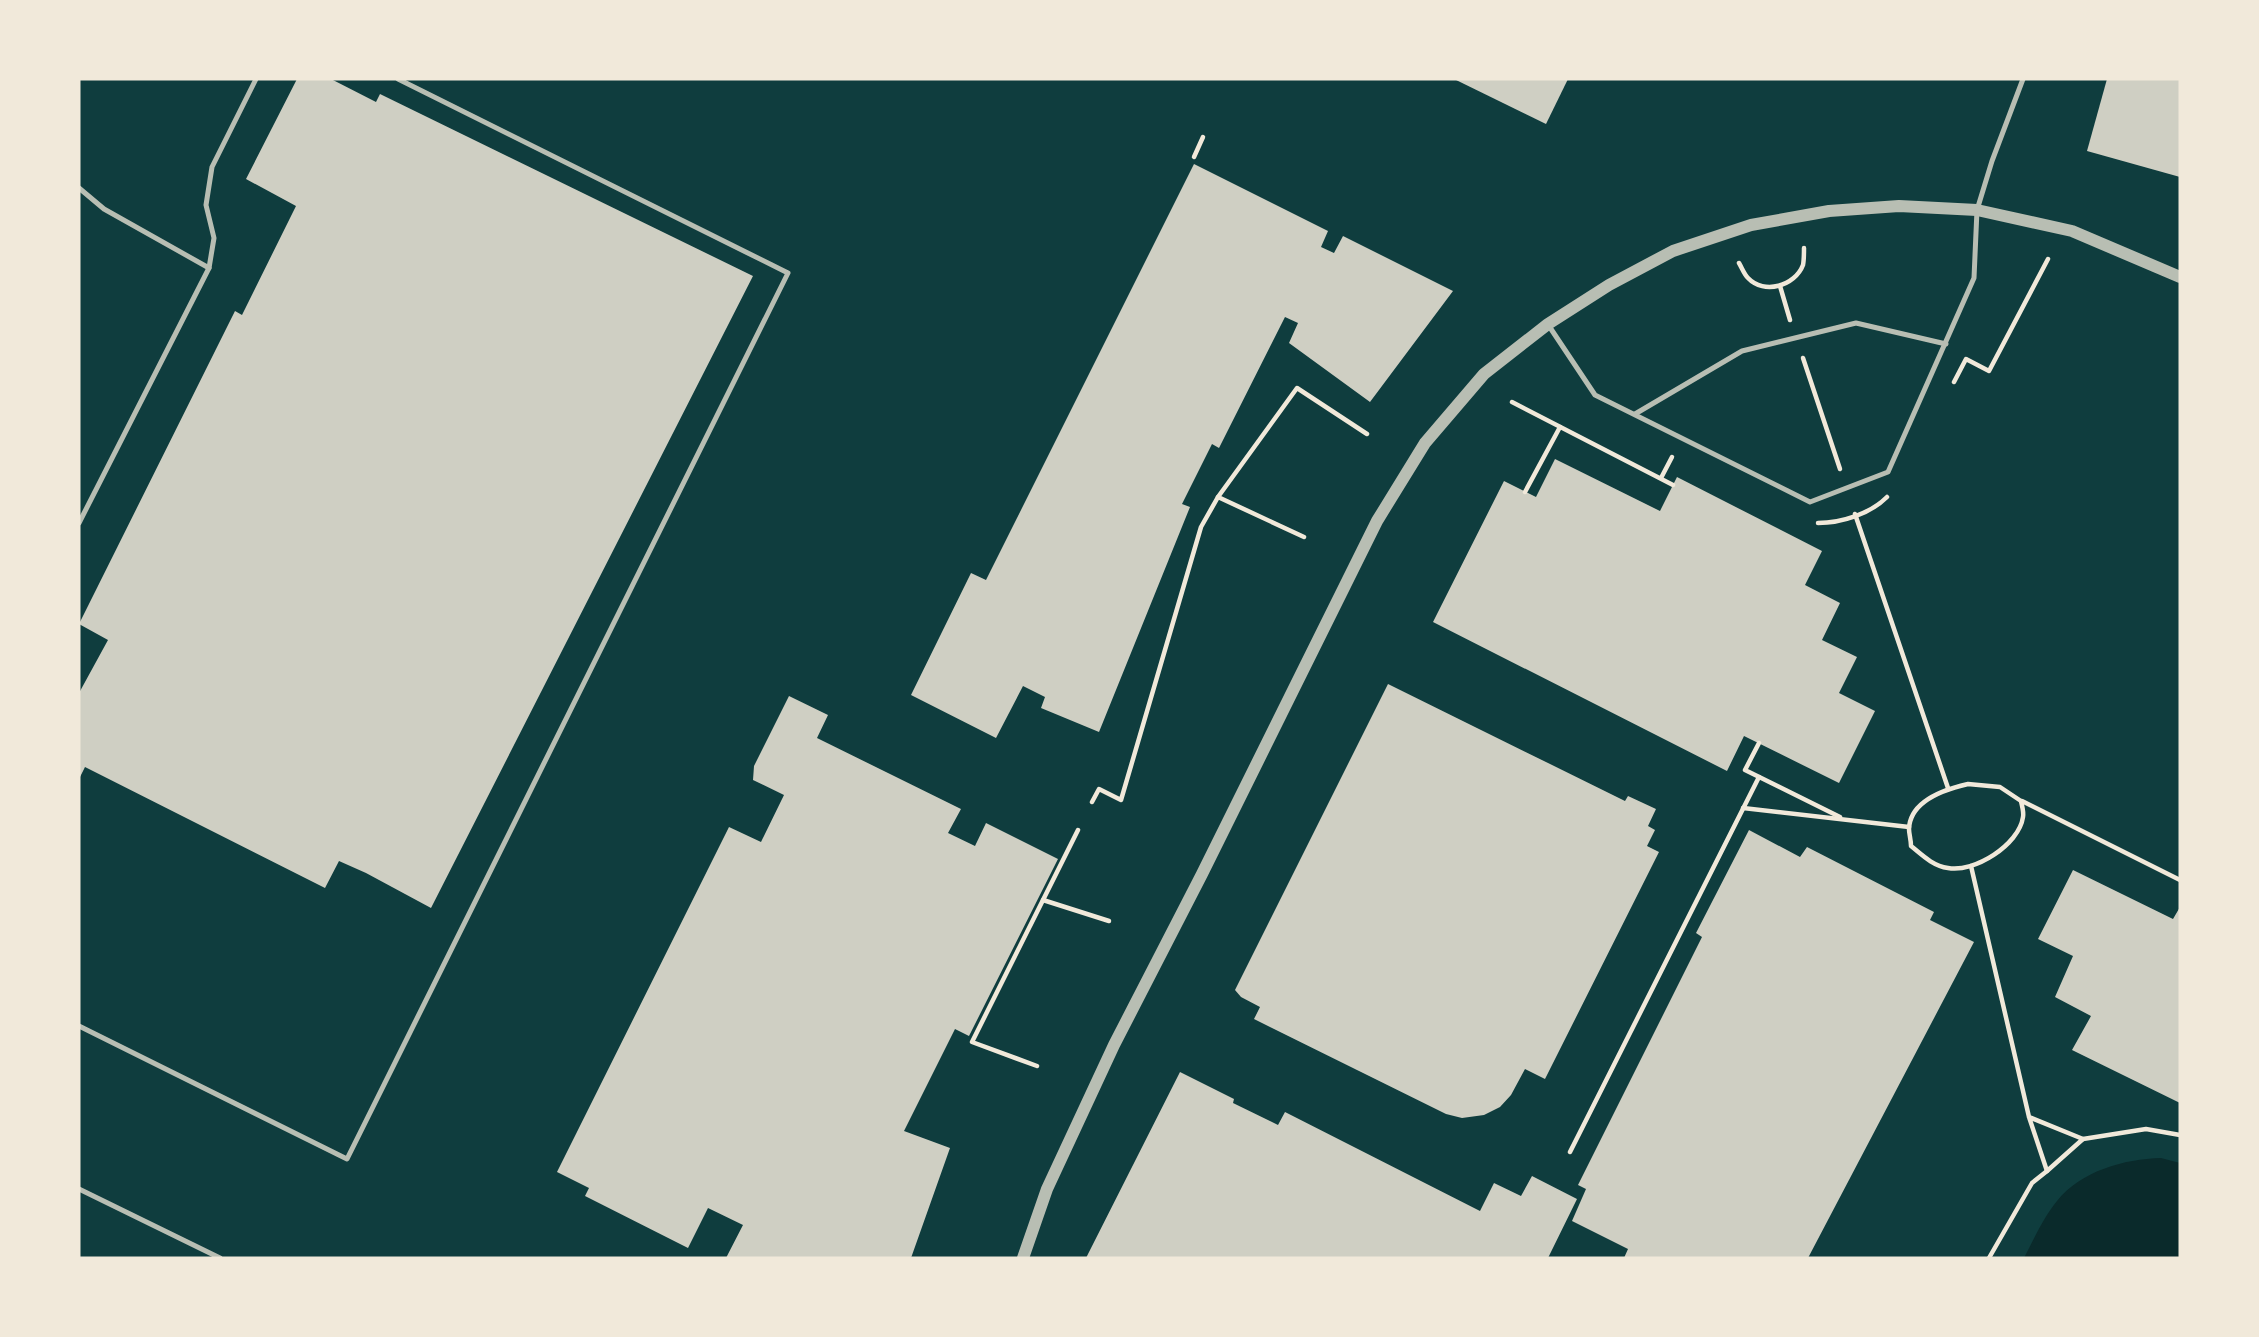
<svg xmlns="http://www.w3.org/2000/svg" width="2259" height="1337" viewBox="0 0 2259 1337" font-family="Literata,serif">
<rect width="100%" height="100%" fill="#0f3d3e"/>
<!-- water -->
<path fill="#0a2a2b" d="M 2161,1158 L 2180,1163 L 2180,1258 L 2024,1258 C 2034,1239 2043,1218 2057,1201 C 2081,1171 2124,1159 2161,1158 Z"/>
<!-- building -->
<g fill="#cfcfc3">
<path d="M 297,79 L 331,79 L 376,102 L 380,94 L 753,276 L 431,908 L 366,873 L 339,861 L 325,888 L 85,767 L 79,779 L 79,693 L 108,640 L 79,624 L 235,311 L 242,315 L 296,206 L 246,179 Z"/>
<path d="M 1454,79 L 1568,79 L 1546,124 Z"/>
<path d="M 2107,79 L 2180,79 L 2180,177 L 2087,151 Z"/>
<path d="M 1194,164 L 1328,231 L 1321,247 L 1334,253 L 1343,236 L 1453,291 L 1370,402 L 1289,343 L 1298,323 L 1285,317 L 1219,448 L 1212,444 L 1182,504 L 1190,507 L 1099,732 L 1041,708 L 1045,697 L 1023,686 L 996,738 L 911,695 L 971,573 L 986,580 Z"/>
<path d="M 1555,459 L 1660,511 L 1677,477 L 1822,551 L 1805,585 L 1840,603 L 1822,640 L 1857,657 L 1839,693 L 1875,711 L 1839,783 L 1744,736 L 1727,771 L 1433,622 L 1504,481 L 1536,497 Z"/>
<path d="M 1388,684 L 1625,801 L 1628,796 L 1656,809 L 1648,826 L 1655,830 L 1647,846 L 1659,852 L 1545,1079 L 1525,1069 L 1511,1095 L 1500,1107 L 1484,1115 L 1462,1118 L 1446,1114 L 1254,1019 L 1260,1007 L 1241,997 L 1235,990 Z"/>
<path d="M 789,696 L 828,715 L 817,738 L 961,809 L 948,833 L 975,846 L 986,823 L 1058,859 L 969,1036 L 955,1029 L 904,1131 L 950,1148 L 911,1258 L 726,1258 L 743,1225 L 708,1208 L 688,1248 L 585,1196 L 589,1188 L 557,1172 L 729,827 L 761,842 L 784,795 L 753,780 L 754,766 Z"/>
<path d="M 1749,830 L 1800,857 L 1807,847 L 1934,912 L 1930,920 L 1974,942 L 1808,1258 L 1624,1258 L 1628,1249 L 1572,1221 L 1586,1189 L 1578,1185 L 1702,937 L 1696,933 Z"/>
<path d="M 2073,870 L 2173,919 L 2180,907 L 2180,1103 L 2072,1050 L 2091,1016 L 2055,997 L 2073,956 L 2038,939 Z"/>
<path d="M 1180,1072 L 1234,1099 L 1233,1103 L 1278,1125 L 1285,1112 L 1480,1211 L 1494,1183 L 1521,1196 L 1532,1176 L 1577,1199 L 1548,1258 L 1086,1258 Z"/>
</g>
<g fill="none" stroke-linecap="round" stroke-linejoin="round">
<!-- path -->
<g stroke="#f1e9da" stroke-width="4.5">
<path d="M 1194,157 L 1203,137"/>
<path d="M 1739,263 C 1742,268 1744,274 1748,278 C 1764,295 1795,286 1803,265 C 1804,260 1804,253 1804,248"/>
<path d="M 1780,286 L 1790,320"/>
<path d="M 1803,358 L 1840,469"/>
<path d="M 1954,382 L 1966,359 L 1989,371 L 2048,259"/>
<path d="M 1512,402 L 1673,485"/>
<path d="M 1661,478 L 1672,457"/>
<path d="M 1525,492 L 1560,427"/>
<path d="M 1855,514 L 1948,788"/>
<path d="M 1818,523 C 1841,523 1870,514 1887,497"/>
<path d="M 1304,537 L 1218,497 L 1297,388 L 1367,434"/>
<path d="M 1759,743 L 1745,770 L 1840,817"/>
<path d="M 1968,784 L 2000,787 L 2021,801 C 2022,806 2024,812 2023,817 C 2019,845 1974,873 1948,868 C 1933,866 1922,855 1911,846 C 1911,840 1909,834 1909,829 C 1910,800 1946,789 1968,784 Z"/>
<path d="M 2022,801 L 2180,880"/>
<path d="M 1092,802 L 1099,789 L 1121,800 L 1201,527 L 1218,497"/>
<path d="M 1743,808 L 1909,827"/>
<path d="M 1971,866 L 2029,1117 L 2047,1171 L 2083,1139 L 2029,1117"/>
<path d="M 1043,900 L 1109,921"/>
<path d="M 1037,1066 L 972,1042 L 1078,830"/>
<path d="M 2083,1139 L 2146,1129 L 2180,1135"/>
<path d="M 1570,1152 L 1759,777"/>
<path d="M 1989,1258 L 2032,1183 L 2047,1171"/>
</g>
<!-- service -->
<g stroke="#b8beb3" stroke-width="5">
<path d="M 79,188 L 104,209 L 209,268"/>
<path d="M 1549,326 L 1595,395 L 1810,502 L 1888,472 L 1974,278 L 1977,210 L 1992,161 L 2023,79"/>
<path d="M 1635,414 L 1742,351 L 1856,323 L 1946,344"/>
<path d="M 79,523 L 209,268 L 214,238 L 206,205 L 212,167 L 256,79"/>
<path d="M 79,1026 L 347,1159 L 788,273 L 398,79"/>
<path d="M 79,1189 L 220,1258"/>
</g>
<!-- tertiary -->
<path stroke="#b8beb3" stroke-width="12" d="M 1023,1258 L 1047,1189 L 1114,1045 L 1202,874 L 1377,521 L 1425,443 L 1484,374 L 1548,324 L 1609,285 L 1673,251 L 1751,225 L 1829,211 L 1899,206 L 1977,210 L 2072,231 L 2180,277"/>
</g>
<!-- border -->
<rect width="2259" height="1337" fill="none" stroke="#f1e9da" stroke-width="161"/>
</svg>
